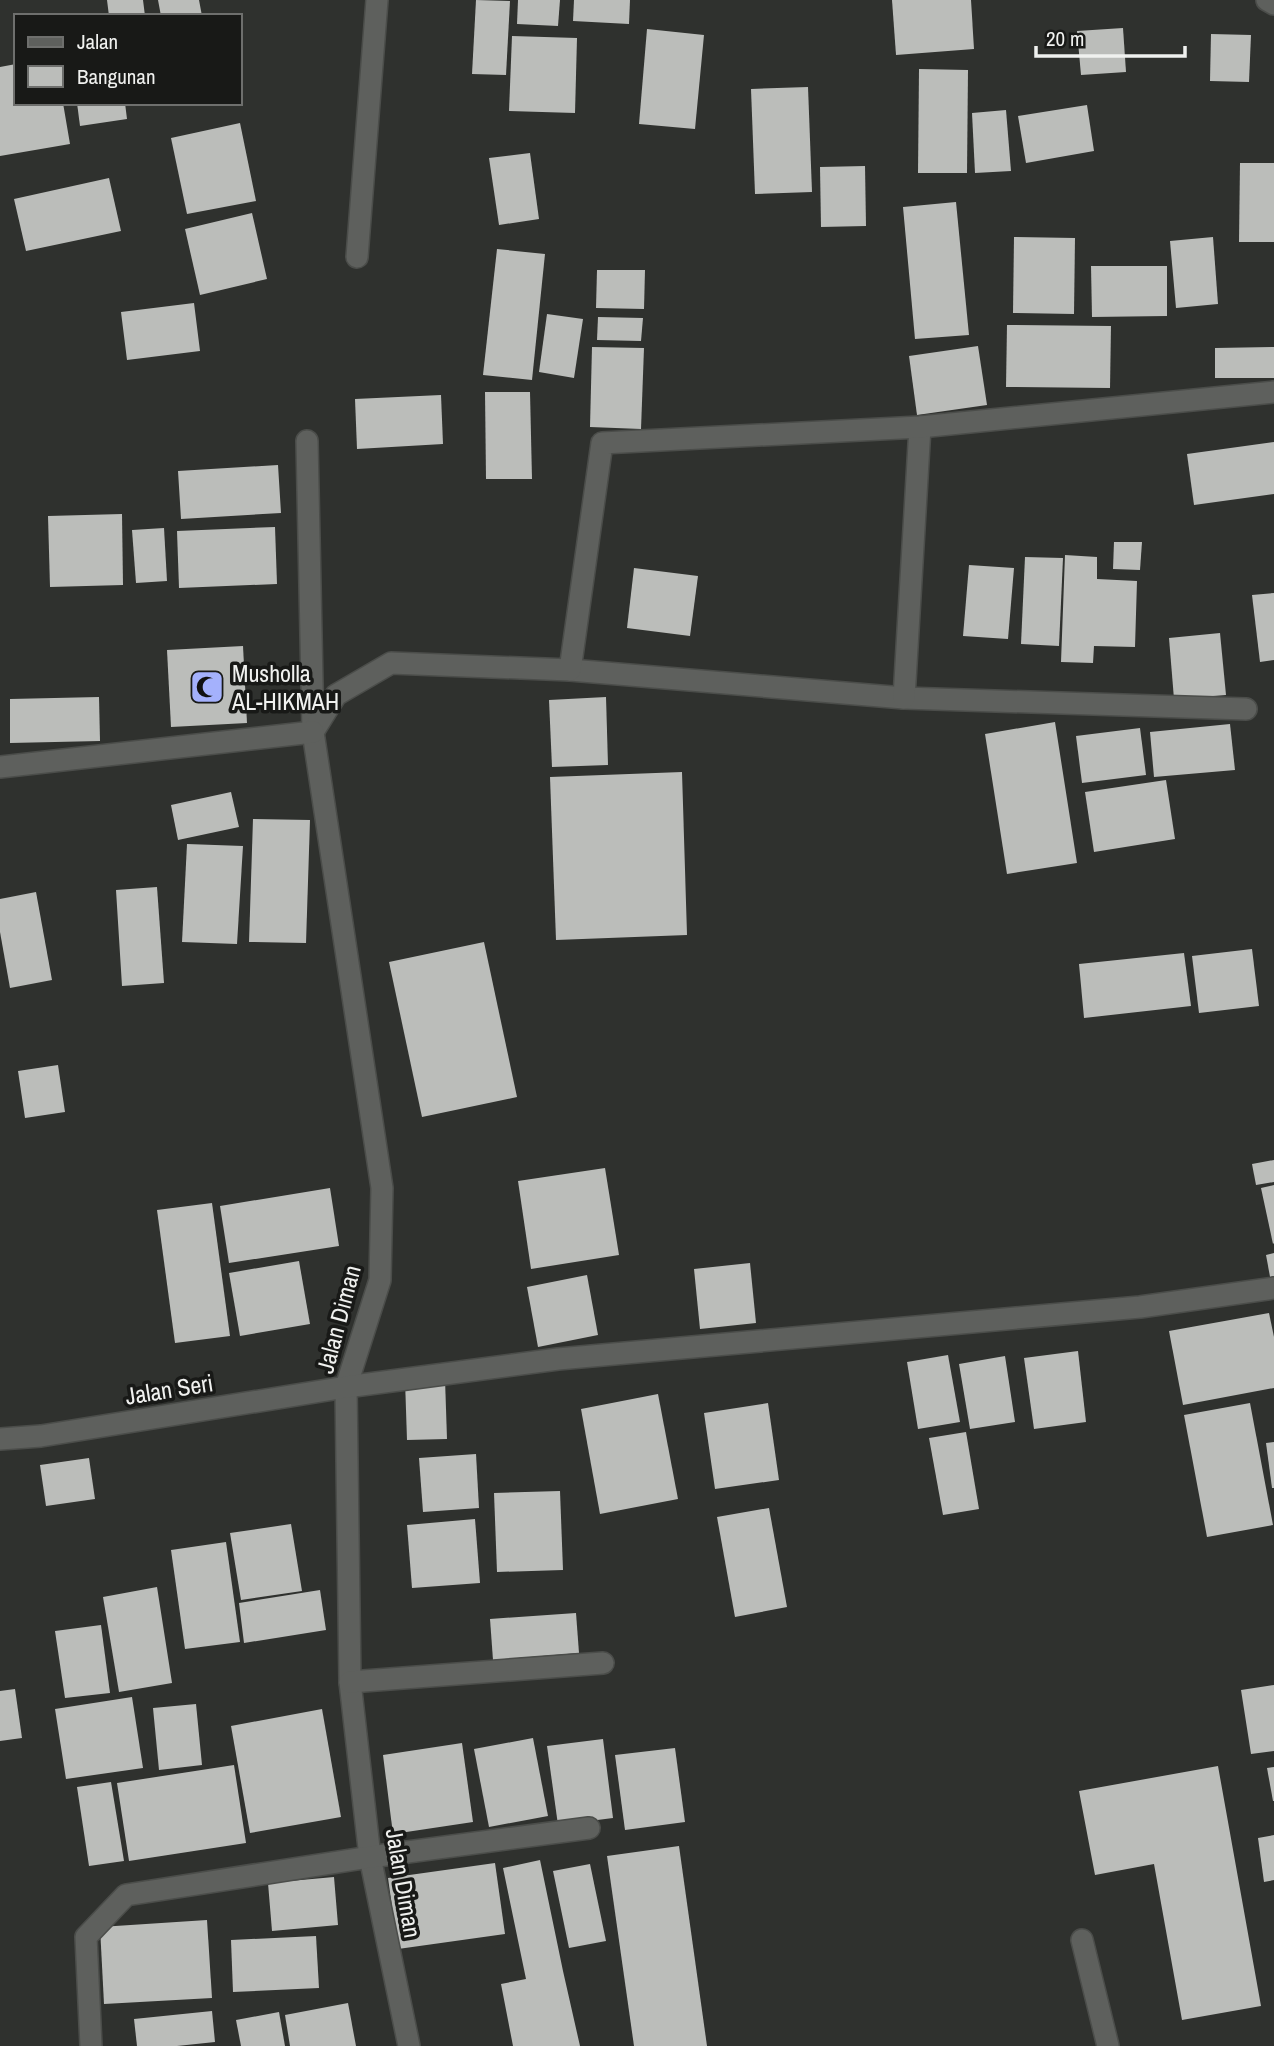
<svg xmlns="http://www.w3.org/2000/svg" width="1274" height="2046" viewBox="0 0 1274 2046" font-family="'Archivo Narrow',sans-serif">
<rect width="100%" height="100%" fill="#2f312e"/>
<!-- building -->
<g fill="#bbbdba">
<path d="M 107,0 L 143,0 L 145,16 L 109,16 Z"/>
<path d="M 158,0 L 199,0 L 202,16 L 161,16 Z"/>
<path d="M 476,0 L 510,1 L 506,75 L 472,74 Z"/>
<path d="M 518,0 L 560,0 L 558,26 L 517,24 Z"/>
<path d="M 574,0 L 630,0 L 629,24 L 573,21 Z"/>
<path d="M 892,0 L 971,0 L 974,49 L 896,55 Z"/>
<path d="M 1123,28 L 1126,72 L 1081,75 L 1077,31 Z"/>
<path d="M 647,29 L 704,35 L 695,129 L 639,124 Z"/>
<path d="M 1211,34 L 1251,35 L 1249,82 L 1210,81 Z"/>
<path d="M 512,36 L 577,38 L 575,113 L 509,111 Z"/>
<path d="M 16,64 L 16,103 L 63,103 L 70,144 L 0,156 L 0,67 Z"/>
<path d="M 919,69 L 968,70 L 967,173 L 918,173 Z"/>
<path d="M 808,87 L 812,192 L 755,194 L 751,89 Z"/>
<path d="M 77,103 L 125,103 L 127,119 L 80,126 Z"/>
<path d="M 1087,105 L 1094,151 L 1026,163 L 1018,116 Z"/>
<path d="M 1006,110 L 1011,171 L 975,173 L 972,113 Z"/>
<path d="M 240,123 L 256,201 L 187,214 L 171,138 Z"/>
<path d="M 530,153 L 539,219 L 499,225 L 489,158 Z"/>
<path d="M 1240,163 L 1274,163 L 1274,242 L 1239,242 Z"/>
<path d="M 865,166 L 866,226 L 821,227 L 820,167 Z"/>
<path d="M 109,178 L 121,231 L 26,251 L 14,199 Z"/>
<path d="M 956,202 L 969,335 L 915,339 L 903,207 Z"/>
<path d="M 252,213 L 267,279 L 200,295 L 185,229 Z"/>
<path d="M 1014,237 L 1075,238 L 1074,314 L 1013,313 Z"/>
<path d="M 1213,237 L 1218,304 L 1176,308 L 1170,241 Z"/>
<path d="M 497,249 L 545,254 L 532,380 L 483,375 Z"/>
<path d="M 1091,266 L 1167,266 L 1167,316 L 1092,317 Z"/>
<path d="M 597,270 L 645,270 L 644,309 L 596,308 Z"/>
<path d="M 194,303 L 200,351 L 127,360 L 121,312 Z"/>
<path d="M 547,314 L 583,319 L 574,378 L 539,372 Z"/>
<path d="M 598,317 L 643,318 L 641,341 L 597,340 Z"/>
<path d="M 1007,325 L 1111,326 L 1110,388 L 1006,387 Z"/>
<path d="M 978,346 L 987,405 L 917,415 L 909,356 Z"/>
<path d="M 592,347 L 644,348 L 641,429 L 590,427 Z"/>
<path d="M 1274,347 L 1274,378 L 1215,378 L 1215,348 Z"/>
<path d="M 485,392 L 530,392 L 532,479 L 486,479 Z"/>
<path d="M 441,395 L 443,444 L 357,449 L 355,399 Z"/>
<path d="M 1274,442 L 1274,494 L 1194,505 L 1187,454 Z"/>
<path d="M 278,465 L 281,513 L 181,519 L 178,471 Z"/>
<path d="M 122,514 L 123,585 L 50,587 L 48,516 Z"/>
<path d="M 275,527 L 277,584 L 179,588 L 177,531 Z"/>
<path d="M 164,528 L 167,581 L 136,583 L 132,530 Z"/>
<path d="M 1114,542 L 1142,542 L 1140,570 L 1113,569 Z"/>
<path d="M 1065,555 L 1097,557 L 1097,579 L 1137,581 L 1135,647 L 1094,646 L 1093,663 L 1061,662 Z"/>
<path d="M 1025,557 L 1063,558 L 1059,646 L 1021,644 Z"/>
<path d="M 969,565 L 1014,568 L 1008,639 L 963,636 Z"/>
<path d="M 634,568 L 698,576 L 690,636 L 627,628 Z"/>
<path d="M 1274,593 L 1274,660 L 1260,662 L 1252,595 Z"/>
<path d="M 1220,633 L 1226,695 L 1174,699 L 1169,638 Z"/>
<path d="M 243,646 L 247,723 L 171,727 L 167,650 Z"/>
<path d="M 99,697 L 100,741 L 10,743 L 10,699 Z"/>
<path d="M 606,697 L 608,765 L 552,767 L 549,700 Z"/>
<path d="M 1055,722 L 1077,863 L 1007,874 L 985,734 Z"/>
<path d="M 1230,724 L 1235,770 L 1154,777 L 1150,732 Z"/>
<path d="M 1140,728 L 1146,775 L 1082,783 L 1076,736 Z"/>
<path d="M 682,772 L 687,935 L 556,940 L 550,777 Z"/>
<path d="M 1166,780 L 1175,839 L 1094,852 L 1085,792 Z"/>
<path d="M 231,792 L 239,827 L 178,840 L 171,805 Z"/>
<path d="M 253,819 L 310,820 L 306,943 L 249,942 Z"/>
<path d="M 187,844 L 243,846 L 237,944 L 182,942 Z"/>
<path d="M 157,887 L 164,983 L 122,986 L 116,890 Z"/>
<path d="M 36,892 L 52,980 L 10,988 L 0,932 L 0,899 Z"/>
<path d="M 484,942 L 517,1097 L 422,1117 L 389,962 Z"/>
<path d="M 1252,949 L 1259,1006 L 1199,1013 L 1192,956 Z"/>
<path d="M 1184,953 L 1191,1006 L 1084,1018 L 1079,964 Z"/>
<path d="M 58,1065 L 65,1112 L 25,1118 L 18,1071 Z"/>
<path d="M 1274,1160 L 1274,1182 L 1256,1185 L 1252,1164 Z"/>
<path d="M 605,1168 L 619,1255 L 531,1269 L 518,1181 Z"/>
<path d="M 1274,1185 L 1274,1243 L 1273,1244 L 1261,1188 Z"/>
<path d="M 330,1188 L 339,1246 L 229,1263 L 220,1206 Z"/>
<path d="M 212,1203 L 230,1336 L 175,1343 L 157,1210 Z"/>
<path d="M 1274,1253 L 1274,1282 L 1271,1282 L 1266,1255 Z"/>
<path d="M 299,1261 L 310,1324 L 240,1336 L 229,1273 Z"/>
<path d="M 750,1263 L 756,1323 L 700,1329 L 694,1269 Z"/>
<path d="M 587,1275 L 598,1335 L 538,1347 L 527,1287 Z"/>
<path d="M 1269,1313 L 1274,1337 L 1274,1388 L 1183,1405 L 1169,1331 Z"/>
<path d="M 1078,1351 L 1086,1422 L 1034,1429 L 1024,1358 Z"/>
<path d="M 948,1355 L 960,1422 L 918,1429 L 907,1362 Z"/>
<path d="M 1005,1356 L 1015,1422 L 970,1429 L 959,1364 Z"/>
<path d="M 445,1379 L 447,1439 L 407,1440 L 405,1380 Z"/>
<path d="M 658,1394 L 678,1499 L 600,1514 L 581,1409 Z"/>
<path d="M 768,1403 L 779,1480 L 715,1489 L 704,1413 Z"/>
<path d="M 1250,1403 L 1273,1525 L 1207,1537 L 1184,1415 Z"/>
<path d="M 966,1432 L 979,1509 L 943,1515 L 929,1438 Z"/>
<path d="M 1274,1442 L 1274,1488 L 1272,1488 L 1266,1443 Z"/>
<path d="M 476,1454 L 479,1508 L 423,1512 L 419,1458 Z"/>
<path d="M 89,1458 L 95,1499 L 46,1506 L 40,1465 Z"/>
<path d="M 560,1491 L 563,1570 L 497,1572 L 494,1493 Z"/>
<path d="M 769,1508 L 787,1607 L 735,1617 L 717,1517 Z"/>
<path d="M 475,1519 L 480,1583 L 412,1588 L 407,1525 Z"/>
<path d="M 291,1524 L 302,1591 L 241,1600 L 230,1533 Z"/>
<path d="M 226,1542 L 240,1642 L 185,1649 L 171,1550 Z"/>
<path d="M 157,1587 L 172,1683 L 119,1692 L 103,1597 Z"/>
<path d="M 320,1590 L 326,1630 L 244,1643 L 239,1603 Z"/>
<path d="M 576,1613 L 579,1653 L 493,1660 L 490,1619 Z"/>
<path d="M 101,1625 L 110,1693 L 65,1698 L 55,1631 Z"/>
<path d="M 1274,1685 L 1274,1751 L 1251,1754 L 1241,1690 Z"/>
<path d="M 15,1689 L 22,1738 L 0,1741 L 0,1691 Z"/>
<path d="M 132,1697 L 143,1768 L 66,1779 L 55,1709 Z"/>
<path d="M 196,1704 L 202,1765 L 159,1770 L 153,1708 Z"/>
<path d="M 322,1709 L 341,1817 L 250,1833 L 231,1726 Z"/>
<path d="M 533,1738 L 548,1816 L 489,1827 L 474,1749 Z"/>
<path d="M 603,1739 L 613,1818 L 558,1825 L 547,1746 Z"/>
<path d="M 462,1743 L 473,1822 L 393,1834 L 383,1755 Z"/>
<path d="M 675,1748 L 685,1822 L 625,1830 L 615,1755 Z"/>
<path d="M 234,1765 L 246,1843 L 129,1861 L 117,1783 Z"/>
<path d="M 1218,1766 L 1261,2006 L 1182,2020 L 1154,1864 L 1095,1875 L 1079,1791 Z"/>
<path d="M 1274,1767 L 1274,1801 L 1273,1801 L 1267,1768 Z"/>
<path d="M 111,1782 L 124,1861 L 89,1866 L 77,1787 Z"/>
<path d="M 1274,1835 L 1274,1880 L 1264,1882 L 1258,1838 Z"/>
<path d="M 679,1846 L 707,2046 L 634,2046 L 607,1856 Z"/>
<path d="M 540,1860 L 563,1971 L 580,2046 L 513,2046 L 501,1984 L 526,1979 L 503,1868 Z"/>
<path d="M 495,1863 L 505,1934 L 398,1949 L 388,1878 Z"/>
<path d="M 590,1864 L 606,1941 L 569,1948 L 553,1871 Z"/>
<path d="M 334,1877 L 338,1925 L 272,1931 L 268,1883 Z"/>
<path d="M 207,1920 L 212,1998 L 104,2004 L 100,1927 Z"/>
<path d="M 316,1936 L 319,1988 L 233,1992 L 231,1940 Z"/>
<path d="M 348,2003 L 356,2046 L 290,2046 L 285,2015 Z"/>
<path d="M 212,2011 L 215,2042 L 177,2046 L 137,2046 L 134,2019 Z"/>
<path d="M 279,2012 L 285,2046 L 241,2046 L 236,2020 Z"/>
</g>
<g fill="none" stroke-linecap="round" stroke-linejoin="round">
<defs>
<g id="minor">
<path d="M 1267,0 L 1274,4"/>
<path d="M 357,257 L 377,0"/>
<path d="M 307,441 L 313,732 L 382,1188 L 380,1280 L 346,1387 L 350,1682 L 370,1857 L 409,2046"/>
<path d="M 570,670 L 904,698 L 1246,709"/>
<path d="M 904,698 L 920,427"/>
<path d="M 313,732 L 336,695 L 391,663 L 570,670 L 602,443 L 920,427 L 1274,392"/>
<path d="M 0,767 L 313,732"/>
<path d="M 0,1439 L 41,1436 L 346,1387 L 558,1359 L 1140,1307 L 1274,1288"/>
<path d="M 350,1682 L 603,1663"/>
<path d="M 1082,1940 L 1108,2046"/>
<path d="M 91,2046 L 86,1937 L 126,1895 L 370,1857 L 589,1828"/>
</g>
</defs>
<!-- minor casing -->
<use href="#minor" stroke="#4b4d4a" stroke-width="24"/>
<!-- minor -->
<use href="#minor" stroke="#5e605d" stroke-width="21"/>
</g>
<!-- icons -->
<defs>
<symbol id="mosque-square" viewBox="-11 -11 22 22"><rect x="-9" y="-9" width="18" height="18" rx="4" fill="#a4b1fc" stroke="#181917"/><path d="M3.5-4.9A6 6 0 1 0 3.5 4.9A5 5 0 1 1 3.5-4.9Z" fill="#111"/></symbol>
</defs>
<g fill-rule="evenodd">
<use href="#mosque-square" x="188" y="668" width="38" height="38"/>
</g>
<g text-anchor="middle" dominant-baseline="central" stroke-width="7" stroke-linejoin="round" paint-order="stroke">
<!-- poi labels -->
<g font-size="24" fill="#f0f1ef" stroke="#181917" text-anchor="start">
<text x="232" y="673">Musholla<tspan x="232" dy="28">AL-HIKMAH</tspan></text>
</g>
<!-- street labels -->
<g font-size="24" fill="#f0f1ef" stroke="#181917">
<text transform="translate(338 1319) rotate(-75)">Jalan Diman</text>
<text transform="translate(169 1389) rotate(-9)">Jalan Seri</text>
<text transform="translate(404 1883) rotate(80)">Jalan Diman</text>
</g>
</g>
<!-- legend -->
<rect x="14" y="14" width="228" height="91" fill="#181917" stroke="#6e6f6d" stroke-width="2"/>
<rect x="28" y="37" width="35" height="10" fill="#5e605d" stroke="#6e6f6d" stroke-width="2"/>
<text x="77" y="49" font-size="21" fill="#f0f1ef">Jalan</text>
<rect x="28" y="66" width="35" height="21" fill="#bbbdba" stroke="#6e6f6d" stroke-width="2"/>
<text x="77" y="84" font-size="21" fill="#f0f1ef">Bangunan</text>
<!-- scale -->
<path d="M1036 46v10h149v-10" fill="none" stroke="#f0f1ef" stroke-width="3.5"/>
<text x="1046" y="46" font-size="21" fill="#f0f1ef" stroke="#181917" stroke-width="5" paint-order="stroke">20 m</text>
</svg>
